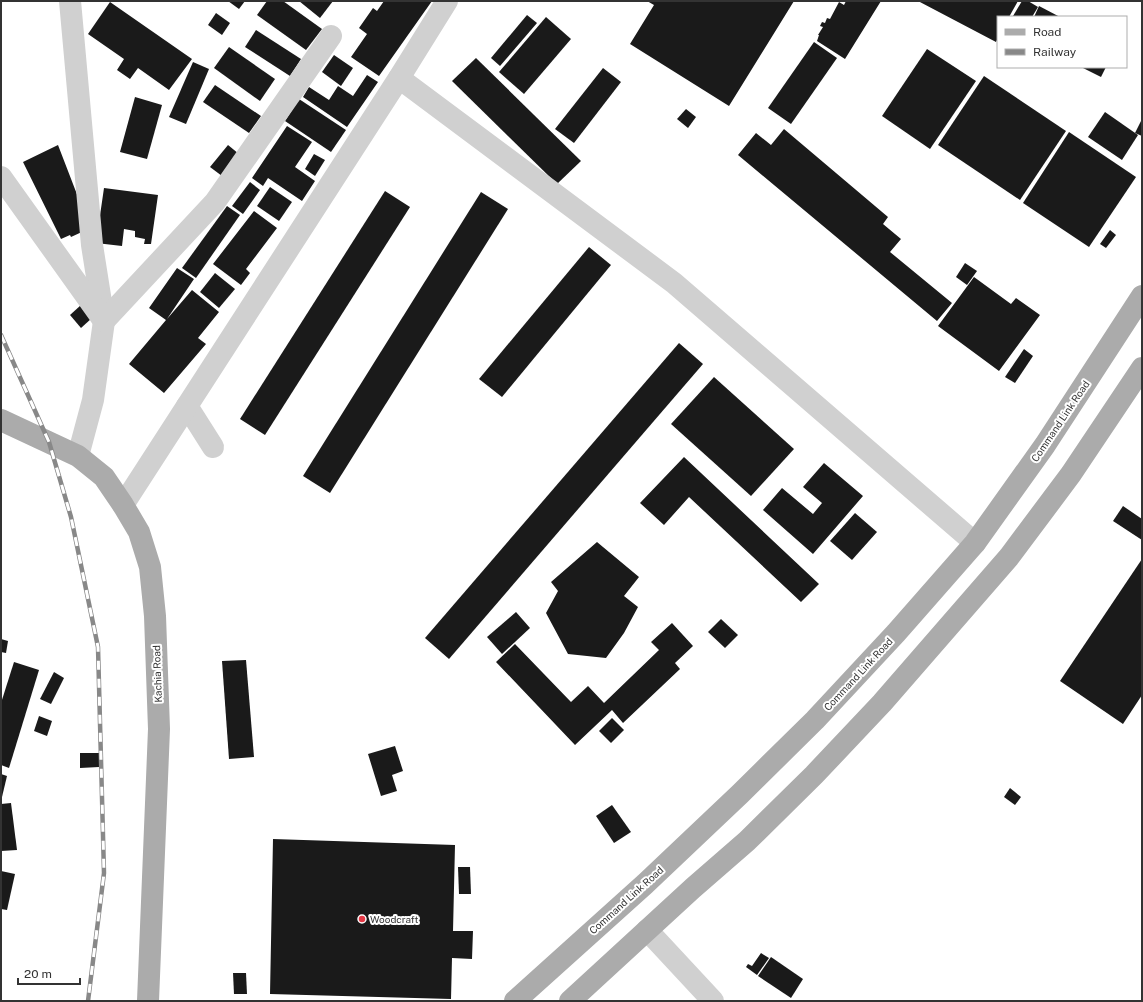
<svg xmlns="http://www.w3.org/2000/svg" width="1143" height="1002" viewBox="0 0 1143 1002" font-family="'Public Sans',sans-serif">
<rect width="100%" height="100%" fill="#fff"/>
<!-- building -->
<g fill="#1a1a1a">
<path d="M 228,1 L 245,1 L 239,9 Z"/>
<path d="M 267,1 L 283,1 L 322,29 L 306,50 L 257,15 Z"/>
<path d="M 299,1 L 333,1 L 320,18 Z"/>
<path d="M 384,1 L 432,1 L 379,76 L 351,57 L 367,34 L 359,28 L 373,8 L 377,11 Z"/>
<path d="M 647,1 L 794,1 L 729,106 L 630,44 L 654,5 Z"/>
<path d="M 846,1 L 881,1 L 845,59 L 817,41 L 819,35 L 818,35 L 823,27 L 820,26 L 822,22 L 825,23 L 827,18 L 830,19 L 839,2 L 844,5 Z"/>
<path d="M 918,1 L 1018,1 L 1009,17 L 998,17 L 998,38 L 996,42 Z"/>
<path d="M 1022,1 L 1028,1 L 1038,7 L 1032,17 L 1016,17 L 1013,16 Z"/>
<path d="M 110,2 L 192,59 L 169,90 L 138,68 L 130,79 L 117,70 L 124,59 L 88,34 Z"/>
<path d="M 1039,6 L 1060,17 L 1034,17 Z"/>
<path d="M 216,13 L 230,23 L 222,35 L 208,25 Z"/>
<path d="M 527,15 L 537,23 L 500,66 L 491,58 Z"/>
<path d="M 546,17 L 571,39 L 524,94 L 499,72 Z"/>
<path d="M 256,30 L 301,59 L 290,76 L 245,47 Z"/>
<path d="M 814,42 L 837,58 L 791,124 L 768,108 Z"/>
<path d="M 229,47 L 275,79 L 260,101 L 214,68 Z"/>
<path d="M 927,49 L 976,81 L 930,149 L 882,116 Z"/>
<path d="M 334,55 L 353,68 L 341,86 L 322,72 Z"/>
<path d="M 476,58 L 581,161 L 557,184 L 452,81 Z"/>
<path d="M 193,62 L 209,69 L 186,124 L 169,117 Z"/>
<path d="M 1081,67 L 1106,67 L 1101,77 Z"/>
<path d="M 603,68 L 621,82 L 574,143 L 555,129 Z"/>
<path d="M 367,75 L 378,82 L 347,127 L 303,97 L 309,87 L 329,100 L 338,86 L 353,96 Z"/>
<path d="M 984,76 L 1066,131 L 1020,200 L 938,145 Z"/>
<path d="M 215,85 L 261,116 L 249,133 L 203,102 Z"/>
<path d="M 135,97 L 162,105 L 147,159 L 120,152 Z"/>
<path d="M 299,99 L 346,130 L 331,152 L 285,121 Z"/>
<path d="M 686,109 L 696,117 L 688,128 L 677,119 Z"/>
<path d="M 1105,112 L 1138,135 L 1122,160 L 1088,137 Z"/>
<path d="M 1142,119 L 1142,136 L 1135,133 Z"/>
<path d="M 287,126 L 312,142 L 295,167 L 315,181 L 302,201 L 268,178 L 263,186 L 252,178 Z"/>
<path d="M 784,129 L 888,217 L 883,224 L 901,239 L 890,252 L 952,303 L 937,321 L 738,155 L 756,133 L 771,145 Z"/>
<path d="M 1069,132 L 1136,177 L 1089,247 L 1023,203 Z"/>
<path d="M 58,145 L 88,223 L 84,231 L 71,237 L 70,235 L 61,239 L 23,162 Z"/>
<path d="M 228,145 L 239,154 L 222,176 L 210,167 Z"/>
<path d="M 314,154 L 325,160 L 315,176 L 305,169 Z"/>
<path d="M 250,182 L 260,190 L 243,214 L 232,206 Z"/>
<path d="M 270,187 L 292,202 L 279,221 L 257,206 Z"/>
<path d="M 104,188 L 158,195 L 151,244 L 144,244 L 145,239 L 135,237 L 135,231 L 124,229 L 122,246 L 96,243 Z"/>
<path d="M 385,191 L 410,207 L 265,435 L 240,419 Z"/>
<path d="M 481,192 L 508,209 L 330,493 L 303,476 Z"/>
<path d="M 227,206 L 240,215 L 196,278 L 182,268 Z"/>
<path d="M 254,211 L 277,228 L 246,269 L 250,273 L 241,285 L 213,264 Z"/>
<path d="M 1110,230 L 1116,235 L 1106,248 L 1100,244 Z"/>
<path d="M 589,247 L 611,265 L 502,397 L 479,379 Z"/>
<path d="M 965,263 L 977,271 L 967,285 L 956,277 Z"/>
<path d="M 177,268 L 194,279 L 167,319 L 192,290 L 219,312 L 198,338 L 206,344 L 164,393 L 129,364 L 166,320 L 149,308 Z"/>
<path d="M 215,273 L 235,289 L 219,308 L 200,292 Z"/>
<path d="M 974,277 L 1011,304 L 1016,298 L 1040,315 L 999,371 L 938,326 Z"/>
<path d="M 81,305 L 92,318 L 81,328 L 70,315 Z"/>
<path d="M 679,343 L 703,364 L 449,659 L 425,638 Z"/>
<path d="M 1024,349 L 1033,356 L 1015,383 L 1005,377 Z"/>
<path d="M 714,377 L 794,449 L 751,496 L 671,424 Z"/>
<path d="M 684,457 L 819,584 L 801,602 L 689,497 L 664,525 L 640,503 Z"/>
<path d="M 824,463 L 863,496 L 813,554 L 763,510 L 782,488 L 813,514 L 822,503 L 803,487 Z"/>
<path d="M 1123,506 L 1142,519 L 1142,540 L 1113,521 Z"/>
<path d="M 855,513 L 877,532 L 852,560 L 830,541 Z"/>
<path d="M 597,542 L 639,577 L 624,596 L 638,607 L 624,633 L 606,658 L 568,654 L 546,613 L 558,591 L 551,582 Z"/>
<path d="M 1142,559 L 1142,695 L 1123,724 L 1060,681 Z"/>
<path d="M 516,612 L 530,628 L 502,654 L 487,637 Z"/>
<path d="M 721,619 L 738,635 L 725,648 L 708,632 Z"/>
<path d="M 672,623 L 693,646 L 675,663 L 680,669 L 623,723 L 612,710 L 575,745 L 496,662 L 515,644 L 571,702 L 588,686 L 604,703 L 659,650 L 651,642 Z"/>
<path d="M 1,639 L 8,641 L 6,653 L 1,652 Z"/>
<path d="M 246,660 L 254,757 L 229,759 L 222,661 Z"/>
<path d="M 14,662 L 39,670 L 9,768 L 1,765 L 1,703 Z"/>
<path d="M 54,672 L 64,678 L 51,704 L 40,699 Z"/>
<path d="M 39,716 L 52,721 L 47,736 L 34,731 Z"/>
<path d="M 612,718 L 624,730 L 611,743 L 599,731 Z"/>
<path d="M 395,746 L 403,771 L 392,775 L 397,791 L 381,796 L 368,754 Z"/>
<path d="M 80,753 L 99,753 L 99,767 L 80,768 Z"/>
<path d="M 1,774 L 7,776 L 2,797 L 1,797 Z"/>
<path d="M 1010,788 L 1021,797 L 1015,805 L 1004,797 Z"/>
<path d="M 11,803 L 17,850 L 1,851 L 1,804 Z"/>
<path d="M 612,805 L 631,832 L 614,843 L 596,816 Z"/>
<path d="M 273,839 L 455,845 L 453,931 L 473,931 L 472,959 L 452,958 L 451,999 L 270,994 Z"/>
<path d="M 458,867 L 470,867 L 471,894 L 459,894 Z"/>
<path d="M 1,871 L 15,874 L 7,910 L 1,909 Z"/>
<path d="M 761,953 L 769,958 L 757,975 L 746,967 L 748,964 L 752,966 Z"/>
<path d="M 771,957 L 803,979 L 791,998 L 758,976 Z"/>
<path d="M 233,973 L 246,973 L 247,994 L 234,994 Z"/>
</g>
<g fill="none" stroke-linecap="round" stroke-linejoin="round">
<!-- street -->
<g stroke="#d0d0d0" stroke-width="22">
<path d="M 70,1 L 92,245 L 104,321 L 93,400 L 78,456"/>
<path d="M 399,78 L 674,283 L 975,543"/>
<path d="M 1,177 L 104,321 L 215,202 L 331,36"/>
<path d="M 187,406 L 213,447"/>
<path d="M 123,505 L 399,78 L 447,1"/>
<path d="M 647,930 L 713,1001"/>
</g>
<!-- primary -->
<g stroke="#ababab" stroke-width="22">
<path d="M 1,420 L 78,456 L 104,477 L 123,505 L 139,532 L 150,567 L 155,616 L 159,729 L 148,1001"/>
<path d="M 515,1001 L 645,884 L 740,794 L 815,720 L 896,633 L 975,543 L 1045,445 L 1142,296"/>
<path d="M 570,1001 L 693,888 L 747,841 L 814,775 L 882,703 L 1009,557 L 1071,474 L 1142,368"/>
</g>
<defs>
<path id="rail" d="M 1,335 L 49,442 L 71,517 L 98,647 L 104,873 L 88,1001"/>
</defs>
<!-- rail casing -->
<use href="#rail" stroke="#888" stroke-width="4.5"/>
<!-- rail -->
<use href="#rail" stroke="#fff" stroke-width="3" stroke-dasharray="9" stroke-linecap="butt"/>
</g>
<!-- markers -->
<circle fill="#e63946" stroke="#fff" stroke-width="1.5" cx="362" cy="919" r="4"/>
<g text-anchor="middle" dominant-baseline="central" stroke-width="4" stroke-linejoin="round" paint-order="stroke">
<!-- street labels -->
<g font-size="10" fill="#333" stroke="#fff">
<text transform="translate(1060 421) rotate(-56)">Command Link Road</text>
<text transform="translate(157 674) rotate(-92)">Kachia Road</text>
<text transform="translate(858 674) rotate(-47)">Command Link Road</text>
<text transform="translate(626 900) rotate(-42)">Command Link Road</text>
</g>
<!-- poi labels -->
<g font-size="10" fill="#333" stroke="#fff" text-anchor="start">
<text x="370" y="919">Woodcraft</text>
</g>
</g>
<!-- border -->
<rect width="1143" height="1002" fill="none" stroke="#333333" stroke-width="4"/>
<!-- legend -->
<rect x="997" y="16" width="130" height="52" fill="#ffffff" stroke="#adadad"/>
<rect x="1005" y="29" width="20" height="6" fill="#ababab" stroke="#adadad"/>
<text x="1033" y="36" font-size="12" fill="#333333">Road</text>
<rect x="1005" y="49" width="20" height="6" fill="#888888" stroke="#adadad"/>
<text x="1033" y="56" font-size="12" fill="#333333">Railway</text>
<!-- scale -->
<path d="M18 978v6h62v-6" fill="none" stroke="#333333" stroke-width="2"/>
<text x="24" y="978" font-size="12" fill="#333333" stroke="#ffffff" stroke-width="3" paint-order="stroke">20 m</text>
</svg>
